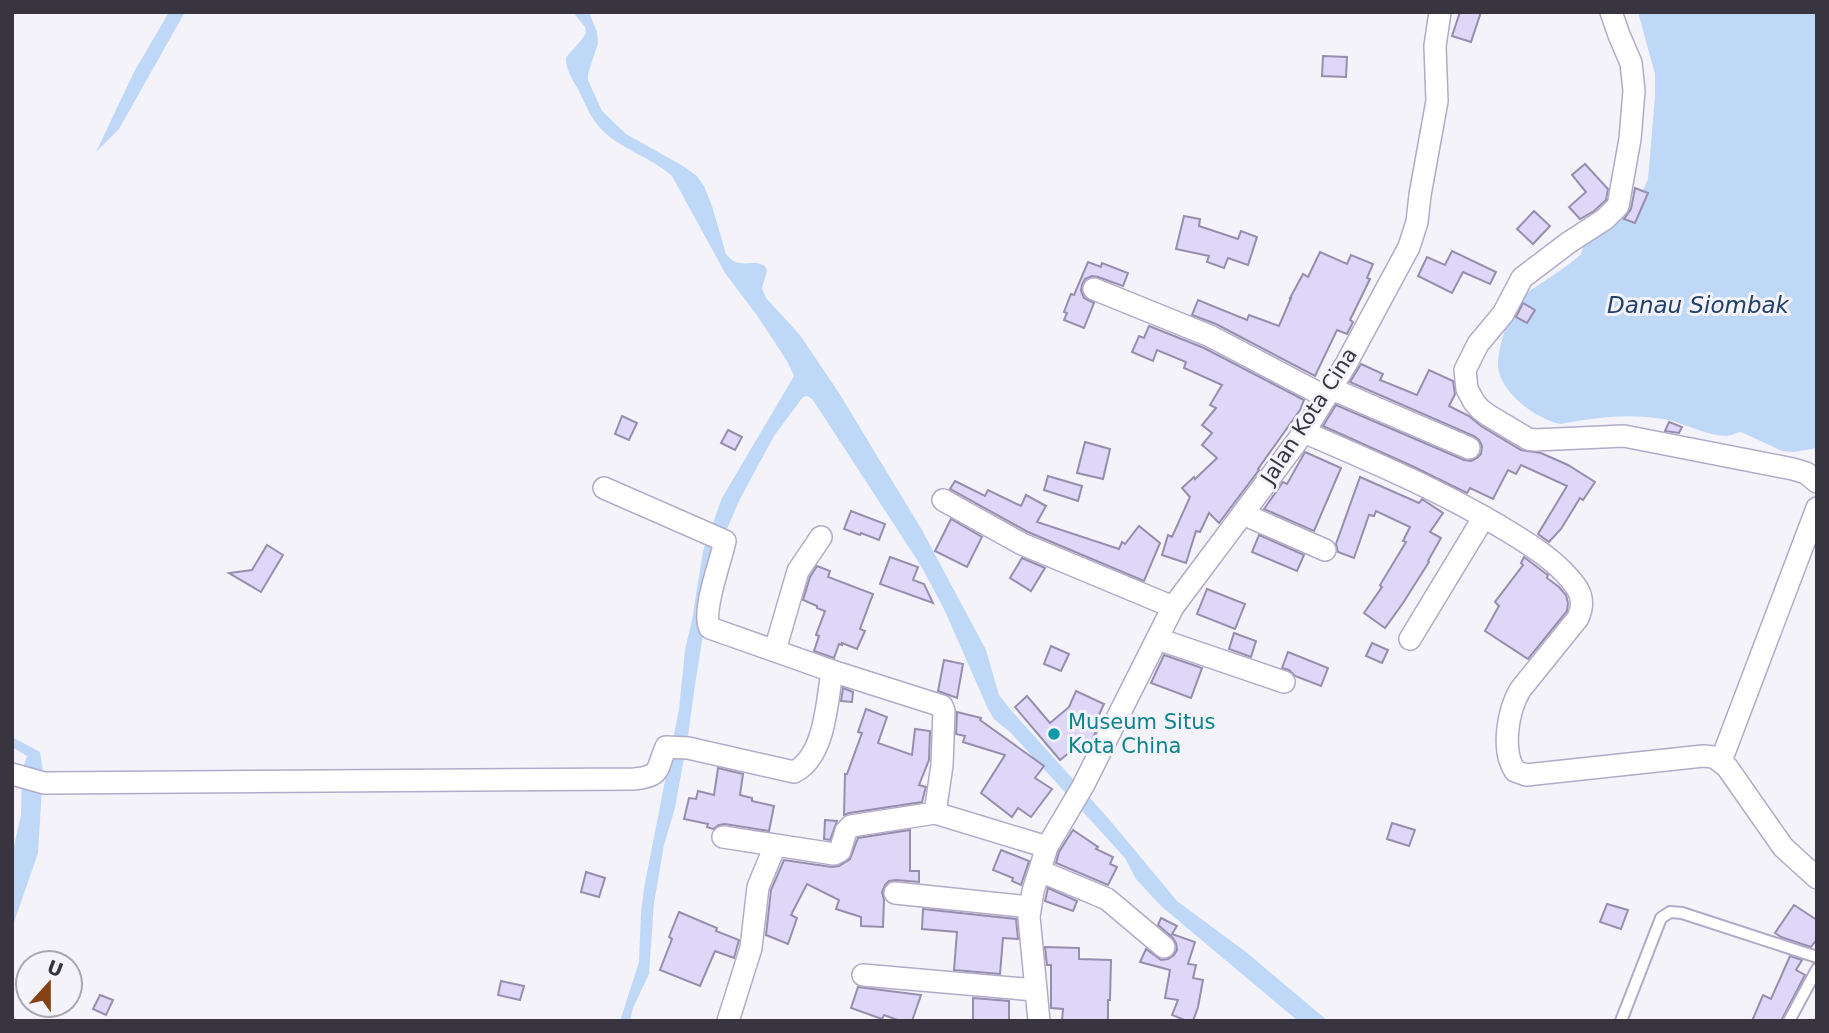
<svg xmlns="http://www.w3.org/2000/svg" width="1829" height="1033" viewBox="0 0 1829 1033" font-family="'DejaVu Sans',sans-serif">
<rect width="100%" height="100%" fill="#f5f3fa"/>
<!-- water -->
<g fill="#c0d8f7">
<path d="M 169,12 L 185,12 L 119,129 L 96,152 L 134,72 Z"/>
<path d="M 573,12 L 589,12 L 597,32 L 598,43 L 588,74 L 588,80 L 602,111 L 626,134 L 683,166 L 697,176 L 704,186 L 712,206 L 726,254 C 739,271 751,258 765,266 L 767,271 L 762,288 L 766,298 L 800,335 L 839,393 L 922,530 L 986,650 L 999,695 L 1010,709 L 1108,818 L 1177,901 L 1246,952 L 1328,1021 L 1298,1021 L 1161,906 L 1136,879 L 1125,858 L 1011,733 L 994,719 L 988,709 L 944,609 L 921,566 L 813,400 L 808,396 L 803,397 L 774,436 L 740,499 L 716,554 L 695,685 L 688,736 L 675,808 L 664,845 L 654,903 L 649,974 L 633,1008 L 630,1021 L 620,1021 L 639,962 L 641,913 L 644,888 L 679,709 L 685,650 L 692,620 L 703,551 L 722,498 L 794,376 L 787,361 L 756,314 L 725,273 L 672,176 C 652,158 623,150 603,131 C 591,120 585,103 578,89 C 573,81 565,68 566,58 C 567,55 582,41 586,33 L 585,27 Z"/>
<path d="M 1638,12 L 1817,12 L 1817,448 L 1794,452 L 1782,451 L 1741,432 C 1735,433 1731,436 1726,436 C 1708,436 1686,424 1668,420 C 1629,413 1600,417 1561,424 C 1537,420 1498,391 1498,365 C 1498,347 1509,312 1520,299 C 1525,293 1531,290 1537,286 C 1552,276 1568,266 1581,254 L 1583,247 L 1580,238 L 1623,213 L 1641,195 L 1648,179 L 1655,96 L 1655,74 Z"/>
<path d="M 12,737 L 40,752 L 43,771 L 38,853 L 12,928 L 12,855 L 21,815 L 22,771 L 27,756 L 12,747 Z"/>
</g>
<!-- building -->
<g fill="#dfd7f8" stroke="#968eac" stroke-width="2">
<path d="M 1460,12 L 1481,12 L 1471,42 L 1452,36 Z"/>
<path d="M 1323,56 L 1347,57 L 1346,77 L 1322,76 Z"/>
<path d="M 1585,164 L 1608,189 L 1606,200 L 1594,211 L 1580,219 L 1569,207 L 1586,192 L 1572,175 Z"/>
<path d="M 1635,188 L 1648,193 L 1635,223 L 1624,219 L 1631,209 Z"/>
<path d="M 1534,211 L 1550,226 L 1533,244 L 1517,229 Z"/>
<path d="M 1184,216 L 1200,219 L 1199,226 L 1238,239 L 1241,231 L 1257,237 L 1248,265 L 1228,258 L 1224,268 L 1207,262 L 1209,256 L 1176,249 Z"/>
<path d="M 1452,251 L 1496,272 L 1490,284 L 1463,272 L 1452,293 L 1418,276 L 1427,257 L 1445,265 Z"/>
<path d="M 1320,252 L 1347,264 L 1351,255 L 1373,264 L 1367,278 L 1370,279 L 1350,320 L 1353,322 L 1347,334 L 1337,330 L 1315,376 L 1216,324 L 1192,315 L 1198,300 L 1247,320 L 1249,315 L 1279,326 L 1291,298 L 1290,298 L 1303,274 L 1308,277 Z"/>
<path d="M 1088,262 L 1101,267 L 1102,263 L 1128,273 L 1123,286 L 1098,277 L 1092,276 L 1085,279 L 1082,285 L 1081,291 L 1084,298 L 1094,303 L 1084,328 L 1064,320 L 1067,313 L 1064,312 L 1071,294 L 1074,295 Z"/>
<path d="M 1523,303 L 1535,310 L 1527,323 L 1516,317 Z"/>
<path d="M 1149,326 L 1204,348 L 1304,400 L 1300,410 L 1258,469 L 1259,470 L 1219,523 L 1209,513 L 1200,532 L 1196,531 L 1186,563 L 1162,555 L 1168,535 L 1172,537 L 1190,497 L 1182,488 L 1194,477 L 1195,479 L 1217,458 L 1202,445 L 1212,433 L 1202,425 L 1216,408 L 1210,405 L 1222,385 L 1184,368 L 1186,362 L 1157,350 L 1153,361 L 1132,352 L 1139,336 L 1144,338 Z"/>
<path d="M 1361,364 L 1383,374 L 1380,380 L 1417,395 L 1429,370 L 1453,381 L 1455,394 L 1449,406 L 1469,416 L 1481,426 L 1521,450 L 1541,453 L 1568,465 L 1595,482 L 1583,500 L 1580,498 L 1561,529 L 1549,542 L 1538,534 L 1567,486 L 1521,465 L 1516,474 L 1508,470 L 1493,499 L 1470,488 L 1467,493 L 1412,466 L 1323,426 L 1336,405 L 1464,460 L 1471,461 L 1477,458 L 1481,454 L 1482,446 L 1479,440 L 1474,436 L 1350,382 Z"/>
<path d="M 622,416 L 637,423 L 629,440 L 615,434 Z"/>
<path d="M 1669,422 L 1682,427 L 1679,433 L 1665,431 Z"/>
<path d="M 728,430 L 742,437 L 735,450 L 721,443 Z"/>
<path d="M 1085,442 L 1110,449 L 1103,479 L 1077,473 Z"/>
<path d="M 1305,452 L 1341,468 L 1314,531 L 1264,509 L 1283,482 L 1287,484 Z"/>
<path d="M 1048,476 L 1082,486 L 1078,501 L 1044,490 Z"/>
<path d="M 1360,477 L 1419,503 L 1422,499 L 1443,513 L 1430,532 L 1441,538 L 1428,561 L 1429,562 L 1403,603 L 1385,628 L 1364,613 L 1382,587 L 1380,585 L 1406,542 L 1403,541 L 1410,527 L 1376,511 L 1374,516 L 1369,515 L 1354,558 L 1338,552 L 1336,544 Z"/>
<path d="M 955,481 L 985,496 L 988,490 L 1021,506 L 1026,495 L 1046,506 L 1037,522 L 1119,549 L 1122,542 L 1125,544 L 1139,526 L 1160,543 L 1144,581 L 1028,532 L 950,489 Z"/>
<path d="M 851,511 L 885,524 L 879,540 L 861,533 L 860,535 L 844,529 Z"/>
<path d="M 951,519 L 982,537 L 967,567 L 935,551 Z"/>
<path d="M 1259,535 L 1304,555 L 1297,571 L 1252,552 Z"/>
<path d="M 267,545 L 283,555 L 261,592 L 229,573 L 252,570 Z"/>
<path d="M 890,557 L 918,567 L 913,580 L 924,584 L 933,603 L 880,584 Z"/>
<path d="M 1524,557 L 1545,573 L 1548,575 L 1547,578 L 1559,587 L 1566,595 L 1568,603 L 1567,611 L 1528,659 L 1485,631 L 1499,606 L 1495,602 L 1523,565 L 1521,563 Z"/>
<path d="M 1022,558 L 1045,568 L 1031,591 L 1010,578 Z"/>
<path d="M 817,566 L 830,571 L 828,577 L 873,594 L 860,629 L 865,631 L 857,649 L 842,643 L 842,645 L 839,644 L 834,658 L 814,651 L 819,636 L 816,635 L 825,611 L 817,608 L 817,606 L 803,600 L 810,577 Z"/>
<path d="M 1207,589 L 1245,604 L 1235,629 L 1197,614 Z"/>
<path d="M 1234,633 L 1256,641 L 1251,657 L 1229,649 Z"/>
<path d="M 1372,643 L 1388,650 L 1382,663 L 1366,656 Z"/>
<path d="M 1051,646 L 1069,654 L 1061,671 L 1044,664 Z"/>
<path d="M 1288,652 L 1328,668 L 1321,686 L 1295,676 L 1289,670 L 1282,668 Z"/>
<path d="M 1164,655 L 1202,668 L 1191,698 L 1151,683 Z"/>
<path d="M 944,660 L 963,664 L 957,698 L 938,691 Z"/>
<path d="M 843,688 L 853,692 L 852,702 L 841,701 Z"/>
<path d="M 1076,691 L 1104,704 L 1096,721 L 1100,723 L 1091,742 L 1086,739 L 1060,760 L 1015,707 L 1027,696 L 1050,723 L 1069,707 Z"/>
<path d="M 866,709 L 887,717 L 878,743 L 912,755 L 915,729 L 930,731 L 929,760 L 919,785 L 926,787 L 925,790 L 922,802 L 849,813 L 844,815 L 845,774 L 847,774 L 862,733 L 858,732 Z"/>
<path d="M 957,712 L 981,718 L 980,720 L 1044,766 L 1035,778 L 1052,789 L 1031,817 L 1018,808 L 1012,817 L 981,793 L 1005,755 L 963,742 L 965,736 L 956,734 Z"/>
<path d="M 718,768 L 743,774 L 740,795 L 752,798 L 752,801 L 774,806 L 769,831 L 725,824 L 719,825 L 713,829 L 707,827 L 708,824 L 684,819 L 689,798 L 696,799 L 698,791 L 714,795 Z"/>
<path d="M 825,820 L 837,821 L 830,840 L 824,839 Z"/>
<path d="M 1392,823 L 1415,830 L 1409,846 L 1387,839 Z"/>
<path d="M 910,830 L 910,871 L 919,871 L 919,882 L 896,880 L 889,881 L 885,885 L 882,892 L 884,900 L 883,927 L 861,926 L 861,917 L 836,909 L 839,900 L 807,884 L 791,915 L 797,918 L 788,944 L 766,935 L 771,890 L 784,860 L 832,867 L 839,866 L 850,859 L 858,838 Z"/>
<path d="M 1073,830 L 1098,847 L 1096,849 L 1113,857 L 1110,864 L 1117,867 L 1108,885 L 1056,863 L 1059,852 Z"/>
<path d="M 1001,850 L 1029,861 L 1021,885 L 1012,881 L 1013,878 L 993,870 Z"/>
<path d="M 586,872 L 605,878 L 599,897 L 581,892 Z"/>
<path d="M 1048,888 L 1077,901 L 1073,911 L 1045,901 Z"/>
<path d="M 1607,904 L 1628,910 L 1621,929 L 1600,922 Z"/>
<path d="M 1794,905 L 1817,920 L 1817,939 L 1811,947 L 1781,937 L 1775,933 Z"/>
<path d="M 923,909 L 1016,919 L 1018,939 L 1003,938 L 1000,974 L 954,970 L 957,932 L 922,929 Z"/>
<path d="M 679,912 L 717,928 L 716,931 L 739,940 L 734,958 L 715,951 L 700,986 L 660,970 L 672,939 L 669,937 Z"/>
<path d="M 1161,918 L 1177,926 L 1172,934 L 1195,942 L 1188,964 L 1196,965 L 1193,978 L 1203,980 L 1198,1007 L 1193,1021 L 1187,1021 L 1172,1015 L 1178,1000 L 1165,998 L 1170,970 L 1140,962 L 1146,949 L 1161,960 L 1168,959 L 1174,955 L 1177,950 L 1176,943 L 1172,937 L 1158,925 Z"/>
<path d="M 1045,947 L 1079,948 L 1079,959 L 1111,960 L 1110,1000 L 1108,1000 L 1108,1021 L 1062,1021 L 1063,1009 L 1051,1008 L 1051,965 L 1047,965 Z"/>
<path d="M 1790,956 L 1802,960 L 1796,970 L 1805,975 L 1781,1021 L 1752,1021 L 1763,995 L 1771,999 Z"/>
<path d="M 501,981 L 524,986 L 520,1000 L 498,995 Z"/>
<path d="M 858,987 L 921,995 L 912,1021 L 900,1021 L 884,1015 L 882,1019 L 851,1008 Z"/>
<path d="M 100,995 L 113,1000 L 106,1015 L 93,1009 Z"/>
<path d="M 973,998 L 1009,1001 L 1009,1021 L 973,1021 Z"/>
</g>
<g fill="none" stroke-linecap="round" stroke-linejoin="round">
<defs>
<g id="lane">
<path d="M 1621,1021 L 1661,918 L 1670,912 L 1682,913 L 1817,957"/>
<path d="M 1789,1021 L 1817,969"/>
</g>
<g id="street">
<path d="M 1611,12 L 1619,35 L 1631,63 L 1634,91 L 1630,139 L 1618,206 L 1605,219 L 1568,243 L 1522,278 L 1503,314 L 1478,344 L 1465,370 L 1467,389 L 1474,402 L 1480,409 L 1488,415 L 1528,439 L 1535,440 L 1624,436 L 1793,469 L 1806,473 L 1817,482"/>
<path d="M 1094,289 L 1210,336 L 1326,397"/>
<path d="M 1332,389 L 1469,448"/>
<path d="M 1304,432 C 1373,462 1442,491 1506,530 C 1531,545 1560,563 1577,588 C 1583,598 1583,607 1578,618 L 1520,690 C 1508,711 1501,750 1515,771 L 1526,775 L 1703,756 L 1714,757 L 1727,767 L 1783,847 L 1817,878"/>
<path d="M 604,488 L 725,541 C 721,561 701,612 710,628 L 832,671 L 942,706 L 944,711 L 942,765 L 935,813"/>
<path d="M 943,500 L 1022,544 L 1173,607"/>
<path d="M 1243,514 L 1325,550"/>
<path d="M 1158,639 L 1284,682"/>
<path d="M 1410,639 L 1484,517"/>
<path d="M 775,650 L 798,571 L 821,537"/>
<path d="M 1721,761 L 1817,508"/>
<path d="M 12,774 L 44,783 L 634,779 C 662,776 656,770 666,747 L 688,748 L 794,772 C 825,757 827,702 832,671"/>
<path d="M 723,837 L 834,854 L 840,851 L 846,831 L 851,826 L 935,813 L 1047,847"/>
<path d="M 1040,871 L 1107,899 L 1164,947"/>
<path d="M 895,893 L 1030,907"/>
<path d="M 863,975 L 1035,990"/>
<path d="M 728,1021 L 751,948 L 758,887 L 775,846"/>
<path d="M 1039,1021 L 1029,917 L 1033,891 L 1047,847 L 1083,786 L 1173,607 L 1304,432 L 1346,364 L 1409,247 L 1417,222 L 1420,195 L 1437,101 L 1435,46 L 1440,12"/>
</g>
</defs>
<!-- lane casing -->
<use href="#lane" stroke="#b2aac9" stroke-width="14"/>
<!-- street casing -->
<use href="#street" stroke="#b2aac9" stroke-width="24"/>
<!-- lane -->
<use href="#lane" stroke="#fff" stroke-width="10"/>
<!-- street -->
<use href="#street" stroke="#fff" stroke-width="21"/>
</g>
<!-- markers -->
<circle fill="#0f9aa8" stroke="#f5f3fa" stroke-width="2.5" cx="1054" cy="734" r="7"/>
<g text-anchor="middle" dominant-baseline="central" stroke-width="6" stroke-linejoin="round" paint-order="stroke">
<!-- street labels -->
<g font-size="21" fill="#383541" stroke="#f5f3fa">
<text transform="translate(1309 416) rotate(-57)">Jalan Kota Cina</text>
</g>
<!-- culture labels -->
<g font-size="21" fill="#0d838f" stroke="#f5f3fa" text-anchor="start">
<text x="1068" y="722">Museum Situs<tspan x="1068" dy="24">Kota China</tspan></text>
</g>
<!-- water labels -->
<g font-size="23" font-style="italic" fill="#22416a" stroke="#f5f3fa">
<text x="1698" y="305">Danau Siombak</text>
</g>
</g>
<!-- border -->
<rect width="1829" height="1033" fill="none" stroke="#383541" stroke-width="28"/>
<!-- north arrow -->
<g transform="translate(49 984) rotate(21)"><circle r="33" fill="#f5f3fa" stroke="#a9a7b0" stroke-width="2"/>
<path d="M0-5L12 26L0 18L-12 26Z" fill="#854214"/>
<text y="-10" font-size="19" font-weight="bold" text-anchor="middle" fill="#383541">U</text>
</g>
</svg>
